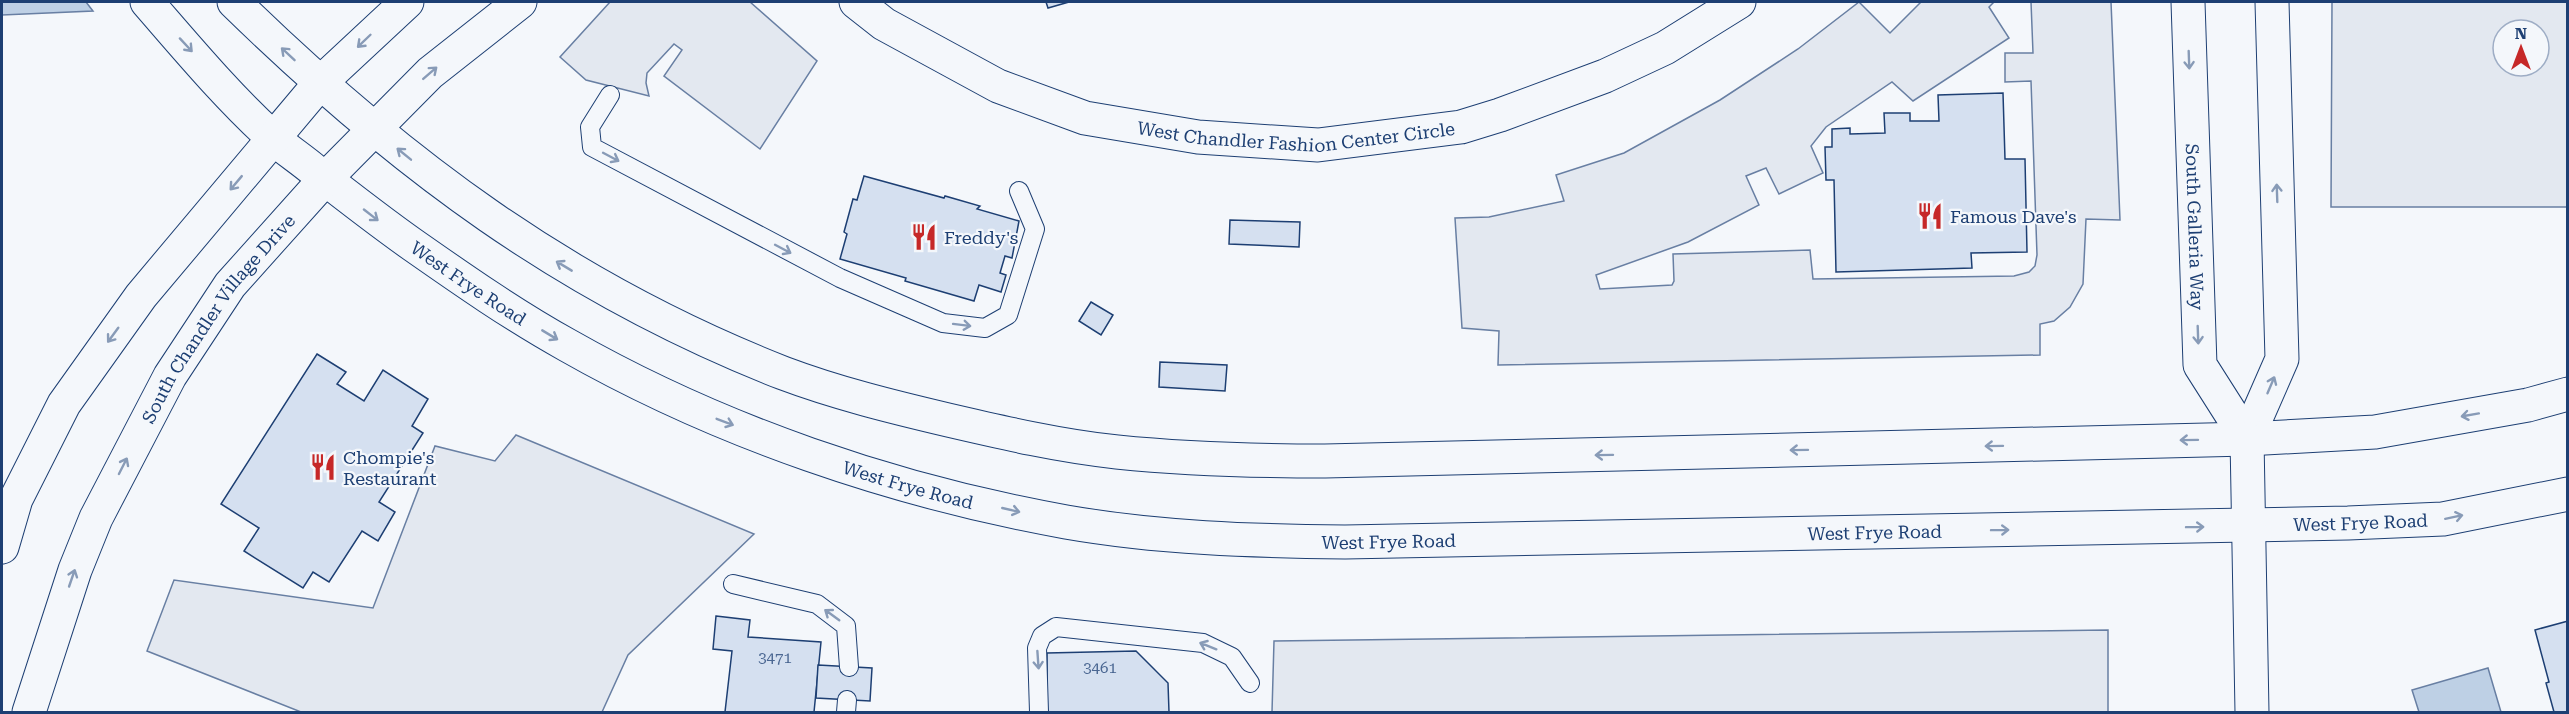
<svg xmlns="http://www.w3.org/2000/svg" width="2569" height="714" viewBox="0 0 2569 714" font-family="'Roboto Serif',serif">
<rect width="100%" height="100%" fill="#f4f7fb"/>
<!-- parking -->
<g fill="#e3e8f0" stroke="#687fa3" stroke-width="1.5" fill-rule="evenodd">
<path d="M 610,2 L 750,2 L 817,61 L 760,149 L 664,76 L 682,50 L 674,44 L 647,73 L 646,83 L 649,96 L 586,80 L 560,57 Z"/>
<path d="M 1859,2 L 1890,33 L 1921,2 L 1994,2 L 1989,7 L 2009,38 L 1913,101 L 1892,82 L 1826,127 L 1811,146 L 1823,173 L 1779,194 L 1766,168 L 1746,176 L 1759,205 L 1688,242 L 1596,275 L 1600,289 L 1672,285 L 1674,281 L 1673,254 L 1810,250 L 1813,279 L 2014,276 L 2029,272 L 2035,266 L 2037,255 L 2031,81 L 2005,82 L 2005,53 L 2033,53 L 2031,2 L 2111,2 L 2120,220 L 2086,219 L 2083,284 L 2070,307 L 2054,321 L 2040,324 L 2040,355 L 1498,365 L 1499,331 L 1462,328 L 1455,218 L 1489,217 L 1564,201 L 1556,175 L 1624,153 L 1720,100 L 1798,49 Z"/>
<path d="M 2332,2 L 2567,2 L 2567,207 L 2331,207 ZM 2503,30 L 2539,30 L 2539,66 L 2503,66 Z"/>
<path d="M 516,435 L 754,534 L 628,655 L 602,712 L 301,712 L 147,651 L 174,580 L 373,608 L 435,446 L 495,461 Z"/>
<path d="M 2108,630 L 2108,712 L 1272,712 L 1274,641 Z"/>
</g>
<!-- water -->
<g fill="#bed0e5" stroke="#687fa3" stroke-width="1.5">
<path d="M 2,2 L 86,2 L 93,11 L 2,15 Z"/>
<path d="M 2488,668 L 2501,712 L 2419,712 L 2412,690 Z"/>
</g>
<!-- building -->
<g fill="#d5e0f0" stroke="#1d3f73" stroke-width="1.5">
<path d="M 1046,2 L 1069,2 L 1048,8 Z"/>
<path d="M 2003,93 L 2005,159 L 2025,159 L 2027,252 L 1971,253 L 1972,268 L 1836,272 L 1834,180 L 1826,180 L 1825,147 L 1832,147 L 1832,129 L 1850,128 L 1850,134 L 1885,133 L 1884,113 L 1910,113 L 1910,121 L 1939,121 L 1938,95 Z"/>
<path d="M 864,176 L 944,198 L 945,196 L 980,206 L 977,209 L 1019,221 L 1012,258 L 1005,256 L 1000,273 L 1006,275 L 1001,292 L 979,285 L 974,301 L 905,281 L 906,278 L 840,259 L 847,234 L 844,232 L 853,199 L 857,200 Z"/>
<path d="M 1230,220 L 1300,222 L 1299,247 L 1229,244 Z"/>
<path d="M 1091,302 L 1113,315 L 1101,335 L 1079,321 Z"/>
<path d="M 317,354 L 346,372 L 337,384 L 364,401 L 383,370 L 428,399 L 412,426 L 423,433 L 379,502 L 395,512 L 378,541 L 362,531 L 329,582 L 313,572 L 303,588 L 244,551 L 259,528 L 221,504 Z"/>
<path d="M 1160,362 L 1227,365 L 1225,391 L 1159,387 Z"/>
<path d="M 716,616 L 750,620 L 748,637 L 821,642 L 814,712 L 725,712 L 732,651 L 713,649 Z"/>
<path d="M 2568,621 L 2568,712 L 2554,712 L 2546,683 L 2549,682 L 2535,630 Z"/>
<path d="M 1136,651 L 1168,683 L 1169,712 L 1047,712 L 1047,653 Z"/>
<path d="M 818,665 L 872,668 L 870,701 L 816,698 Z"/>
</g>
<g fill="none" stroke-linecap="round" stroke-linejoin="round">
<defs>
<g id="service">
<path d="M 610,95 L 590,127 L 592,147 L 840,278 L 943,323 L 985,328 L 1008,315 L 1035,229 L 1019,191"/>
<path d="M 733,584 L 817,604 L 846,626 L 849,667"/>
<path d="M 846,712 L 847,700"/>
<path d="M 1039,712 L 1037,648 L 1042,636 L 1056,627 L 1203,643 L 1232,657 L 1250,683"/>
</g>
<g id="minor">
<path id="s1" d="M 856,2 L 884,24 L 998,86 L 1085,118 L 1198,137 L 1318,145 L 1461,127 L 1500,115 L 1605,76 L 1665,48 L 1739,2"/>
<path id="s2" d="M 2188,2 L 2200,365 L 2247,439"/>
<path d="M 2247,439 L 2282,359 L 2272,2"/>
</g>
<g id="tertiary">
<path id="s3" d="M 147,2 C 187,48 227,96 272,137 C 285,149 301,159 315,171 C 347,196 379,221 413,245 C 463,280 513,315 567,345 C 720,432 894,491 1066,522 C 1158,538 1252,541 1345,542 L 2348,523 L 2443,519 L 2568,494"/>
<path d="M 234,2 C 399,163 566,288 783,373 C 836,393 893,407 948,420 C 1004,433 1060,446 1117,452 C 1186,459 1255,461 1325,461 L 2247,439 L 2375,432 L 2528,405 L 2568,394"/>
<path d="M 2247,439 L 2252,712"/>
<path d="M 2,547 L 16,499 L 64,404 L 141,296 L 320,83 L 407,2"/>
<path id="s4" d="M 29,712 L 75,570 L 96,518 L 170,376 L 230,285 L 325,179 L 430,73 L 520,2"/>
</g>
</defs>
<!-- service casing -->
<use href="#service" stroke="#1d3f73" stroke-width="20"/>
<!-- minor casing -->
<use href="#minor" stroke="#1d3f73" stroke-width="35"/>
<!-- tertiary casing -->
<use href="#tertiary" stroke="#1d3f73" stroke-width="35"/>
<!-- service -->
<use href="#service" stroke="#f4f7fb" stroke-width="18"/>
<!-- minor -->
<use href="#minor" stroke="#f4f7fb" stroke-width="33"/>
<!-- tertiary -->
<use href="#tertiary" stroke="#f4f7fb" stroke-width="33"/>
</g>
<!-- one-way arrows -->
<defs><path id="oneway-shaft" d="M-6 0H5M1.5-3L5.5 0L1.5 3" fill="none" stroke-width="1.6" stroke-linecap="round" stroke-linejoin="round" transform="scale(1.5)"/></defs>
<g stroke="#889bb7">
<use href="#oneway-shaft" transform="translate(364 41) rotate(136)"/>
<use href="#oneway-shaft" transform="translate(186 45) rotate(47)"/>
<use href="#oneway-shaft" transform="translate(288 54) rotate(-137)"/>
<use href="#oneway-shaft" transform="translate(2189 60) rotate(88)"/>
<use href="#oneway-shaft" transform="translate(430 73) rotate(-41)"/>
<use href="#oneway-shaft" transform="translate(404 154) rotate(-141)"/>
<use href="#oneway-shaft" transform="translate(611 157) rotate(28)"/>
<use href="#oneway-shaft" transform="translate(236 183) rotate(130)"/>
<use href="#oneway-shaft" transform="translate(2277 193) rotate(-92)"/>
<use href="#oneway-shaft" transform="translate(371 215) rotate(38)"/>
<use href="#oneway-shaft" transform="translate(783 249) rotate(28)"/>
<use href="#oneway-shaft" transform="translate(564 266) rotate(-149)"/>
<use href="#oneway-shaft" transform="translate(962 325) rotate(7)"/>
<use href="#oneway-shaft" transform="translate(113 335) rotate(126)"/>
<use href="#oneway-shaft" transform="translate(550 335) rotate(31)"/>
<use href="#oneway-shaft" transform="translate(2198 335) rotate(88)"/>
<use href="#oneway-shaft" transform="translate(2271 385) rotate(-67)"/>
<use href="#oneway-shaft" transform="translate(2470 415) rotate(170)"/>
<use href="#oneway-shaft" transform="translate(725 422) rotate(21)"/>
<use href="#oneway-shaft" transform="translate(2189 440) rotate(179)"/>
<use href="#oneway-shaft" transform="translate(1994 446) rotate(179)"/>
<use href="#oneway-shaft" transform="translate(1799 450) rotate(179)"/>
<use href="#oneway-shaft" transform="translate(1604 455) rotate(179)"/>
<use href="#oneway-shaft" transform="translate(123 466) rotate(-63)"/>
<use href="#oneway-shaft" transform="translate(1011 510) rotate(13)"/>
<use href="#oneway-shaft" transform="translate(2454 517) rotate(-12)"/>
<use href="#oneway-shaft" transform="translate(2195 527) rotate(-1)"/>
<use href="#oneway-shaft" transform="translate(2000 530) rotate(-1)"/>
<use href="#oneway-shaft" transform="translate(72 578) rotate(-71)"/>
<use href="#oneway-shaft" transform="translate(832 615) rotate(-144)"/>
<use href="#oneway-shaft" transform="translate(1208 646) rotate(-158)"/>
<use href="#oneway-shaft" transform="translate(1038 660) rotate(86)"/>
</g>
<!-- icons -->
<defs>
<symbol id="restaurant-bare" viewBox="-9 -9 18 18"><path d="M-5-6h1v4h1v-4h1v4h1v-4h1v5L-1.5 .5V6h-2V.5L-5-1ZM5-6V6H3V1.5H1.5Q1.5-4 5-6Z" fill="#c62828" stroke="#f4f7fb" stroke-width="2.5" paint-order="stroke"/></symbol>
</defs>
<g fill-rule="evenodd">
<use href="#restaurant-bare" x="1911" y="197" width="38" height="38"/>
<use href="#restaurant-bare" x="905" y="218" width="38" height="38"/>
<use href="#restaurant-bare" x="304" y="448" width="38" height="38"/>
</g>
<g text-anchor="middle" dominant-baseline="central" stroke-width="4.5" stroke-linejoin="round" paint-order="stroke">
<!-- number labels -->
<g font-size="15" fill="#4b6792">
<text x="775" y="658">3471</text>
<text x="1100" y="668">3461</text>
</g>
<!-- street labels -->
<g font-size="18" fill="#1d3f73" stroke="#f4f7fb">
<text stroke="none"><textPath href="#s1" startOffset="471">West Chandler Fashion Center Circle</textPath></text>
<text stroke="none"><textPath href="#s2" startOffset="225">South Galleria Way</textPath></text>
<text stroke="none"><textPath href="#s3" startOffset="429">West Frye Road</textPath></text>
<text stroke="none"><textPath href="#s4" startOffset="440">South Chandler Village Drive</textPath></text>
<text stroke="none"><textPath href="#s3" startOffset="915">West Frye Road</textPath></text>
<text stroke="none"><textPath href="#s3" startOffset="2373">West Frye Road</textPath></text>
<text stroke="none"><textPath href="#s3" startOffset="1887">West Frye Road</textPath></text>
<text stroke="none"><textPath href="#s3" startOffset="1401">West Frye Road</textPath></text>
</g>
<!-- poi labels -->
<g font-size="18" fill="#1d3f73" stroke="#f4f7fb" text-anchor="start">
<text x="1950" y="216">Famous Dave's</text>
<text x="944" y="237">Freddy's</text>
<text x="343" y="457">Chompie's<tspan x="343" dy="21">Restaurant</tspan></text>
</g>
</g>
<!-- border -->
<rect width="2569" height="714" fill="none" stroke="#1d3f73" stroke-width="6"/>
<!-- north arrow -->
<g transform="translate(2521 48)"><circle r="28" fill="#f4f7fb" stroke="#9eadc5" stroke-width="1.5"/>
<path d="M0-4.5L10 22L0 15L-10 22Z" fill="#c62828"/>
<text y="-9" font-size="16" font-weight="bold" text-anchor="middle" fill="#1d3f73">N</text>
</g>
</svg>
